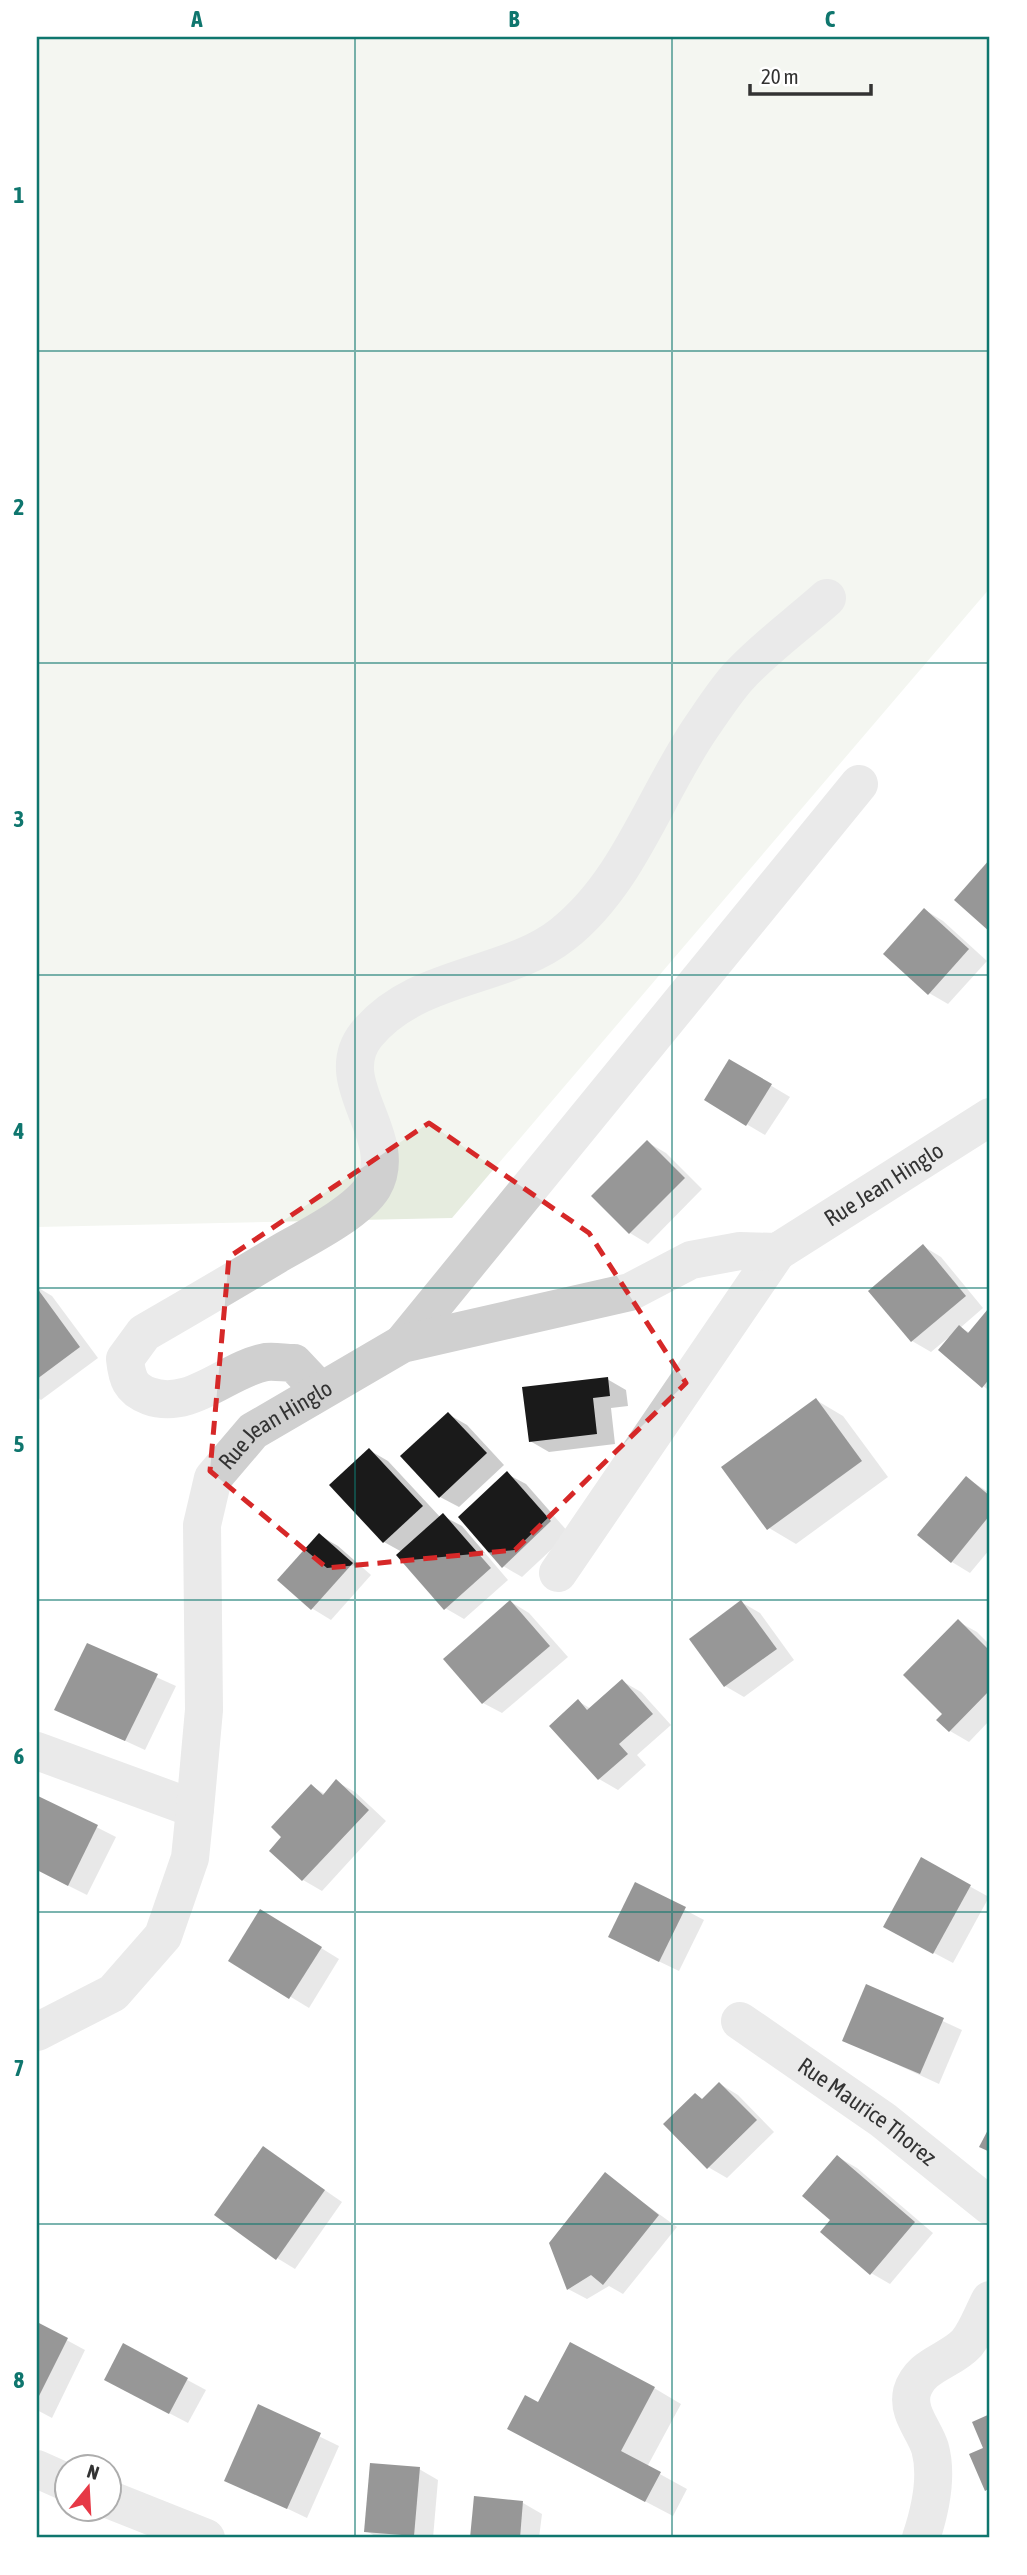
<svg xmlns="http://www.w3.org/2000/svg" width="1027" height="2575" viewBox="0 0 1027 2575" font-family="'Asap Condensed',sans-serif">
<rect width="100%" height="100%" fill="#fff"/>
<!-- green -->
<path fill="#e6ecdf" d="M 37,37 L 990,37 L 990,588 L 452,1218 L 37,1227 Z"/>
<!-- shadow -->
<g fill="#0003">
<path d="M 925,910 L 943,921 L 987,961 L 948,1004 L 929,993 Z"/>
<path d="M 730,1061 L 790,1097 L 765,1135 L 706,1100 Z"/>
<path d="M 647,1142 L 666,1153 L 702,1189 L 648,1244 L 630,1233 Z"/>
<path d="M 923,1246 L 941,1257 L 983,1308 L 960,1328 L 971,1333 L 990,1313 L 990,1391 L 983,1386 L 949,1337 L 931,1352 L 912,1341 Z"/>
<path d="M 37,1287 L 52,1296 L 98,1358 L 41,1400 L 37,1397 Z"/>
<path d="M 607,1379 L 626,1390 L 628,1406 L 611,1408 L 615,1444 L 549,1452 L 530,1441 Z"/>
<path d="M 816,1400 L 843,1416 L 888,1477 L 796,1544 L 769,1528 Z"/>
<path d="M 448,1414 L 467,1425 L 504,1465 L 459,1507 L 440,1497 Z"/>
<path d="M 369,1450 L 388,1461 L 441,1518 L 443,1516 L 462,1526 L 508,1580 L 464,1619 L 445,1608 L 402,1552 L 384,1542 Z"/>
<path d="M 507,1474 L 526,1484 L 569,1533 L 522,1577 L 503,1566 Z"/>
<path d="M 966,1478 L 990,1493 L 990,1549 L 970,1573 L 952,1562 Z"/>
<path d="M 319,1535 L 338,1546 L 371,1575 L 331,1620 L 313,1609 L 280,1580 Z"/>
<path d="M 511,1602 L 529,1613 L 568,1657 L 502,1713 L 483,1703 Z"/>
<path d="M 741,1602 L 760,1613 L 794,1660 L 744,1697 L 725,1686 Z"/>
<path d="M 959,1622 L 977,1632 L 990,1645 L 990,1720 L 969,1742 L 950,1731 L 945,1714 Z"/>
<path d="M 87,1646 L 176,1686 L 145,1750 L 56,1709 Z"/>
<path d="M 622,1681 L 641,1692 L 671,1725 L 637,1755 L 646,1765 L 618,1790 L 599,1779 L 578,1701 L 591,1709 Z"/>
<path d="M 337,1782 L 355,1792 L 386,1821 L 322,1891 L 303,1880 L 271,1850 L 283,1837 L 311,1786 L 325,1794 Z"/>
<path d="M 39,1798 L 116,1837 L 87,1895 L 37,1870 Z"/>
<path d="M 922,1860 L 989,1897 L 953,1963 L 904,1937 Z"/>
<path d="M 636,1884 L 704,1920 L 679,1971 L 629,1947 Z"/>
<path d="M 279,1922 L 339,1959 L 309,2008 L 230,1960 Z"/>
<path d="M 867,1986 L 962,2030 L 939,2084 L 844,2040 Z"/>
<path d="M 720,2084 L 738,2095 L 774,2132 L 727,2178 L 708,2167 L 695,2095 L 703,2100 Z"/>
<path d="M 264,2148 L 342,2202 L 295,2269 L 277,2258 Z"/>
<path d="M 838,2157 L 857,2168 L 933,2233 L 890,2284 L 871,2273 L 833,2219 Z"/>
<path d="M 605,2175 L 677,2227 L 623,2294 L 609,2286 L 587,2299 L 568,2289 Z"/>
<path d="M 37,2324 L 85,2350 L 52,2418 L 37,2410 Z"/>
<path d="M 124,2346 L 206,2390 L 188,2423 L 125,2390 Z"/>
<path d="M 654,2388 L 681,2404 L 647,2467 L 687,2489 L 673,2516 L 536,2444 L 538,2404 Z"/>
<path d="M 259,2407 L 339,2446 L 307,2518 L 227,2480 Z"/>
<path d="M 419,2469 L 438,2480 L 433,2538 L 379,2538 L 366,2531 Z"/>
<path d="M 475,2498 L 523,2503 L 542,2514 L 539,2538 L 472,2538 Z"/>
</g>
<!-- building -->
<g fill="#1a1a1a">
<path d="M 990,859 L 990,932 L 954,900 Z"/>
<path d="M 924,908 L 969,949 L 928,995 L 883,954 Z"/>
<path d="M 729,1059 L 772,1084 L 746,1126 L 704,1100 Z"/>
<path d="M 647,1140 L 685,1178 L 629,1234 L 591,1196 Z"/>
<path d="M 923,1244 L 966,1296 L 911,1342 L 868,1291 Z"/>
<path d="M 37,1288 L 80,1347 L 37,1379 Z"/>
<path d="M 988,1309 L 990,1378 L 982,1388 L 938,1350 L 959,1325 L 968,1333 Z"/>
<path d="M 608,1377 L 610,1396 L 593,1398 L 597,1434 L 529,1442 L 522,1387 Z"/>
<path d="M 816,1398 L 862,1461 L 767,1530 L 721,1467 Z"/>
<path d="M 448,1412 L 487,1453 L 439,1498 L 400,1456 Z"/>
<path d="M 369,1448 L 423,1506 L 383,1543 L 329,1485 Z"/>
<path d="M 507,1471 L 551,1521 L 502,1568 L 458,1517 Z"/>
<path d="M 966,1476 L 990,1496 L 990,1515 L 951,1563 L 917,1535 Z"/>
<path d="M 443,1513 L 491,1568 L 444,1610 L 396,1555 Z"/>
<path d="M 319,1533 L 353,1563 L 311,1610 L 277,1580 Z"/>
<path d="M 510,1600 L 550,1646 L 482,1704 L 443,1659 Z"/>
<path d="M 741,1600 L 777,1649 L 724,1687 L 689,1639 Z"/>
<path d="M 958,1619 L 990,1651 L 990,1668 L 987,1672 L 990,1675 L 990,1690 L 949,1732 L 936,1720 L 942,1714 L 903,1675 Z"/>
<path d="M 87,1643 L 158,1674 L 125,1741 L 54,1710 Z"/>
<path d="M 622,1679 L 653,1714 L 619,1744 L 628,1754 L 598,1780 L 549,1726 L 578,1699 L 587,1710 Z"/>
<path d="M 336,1779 L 369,1810 L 302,1881 L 269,1851 L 281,1837 L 271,1827 L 311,1784 L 323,1795 Z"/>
<path d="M 38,1796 L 98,1825 L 68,1886 L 37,1870 Z"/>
<path d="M 921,1857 L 971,1885 L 933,1954 L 883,1927 Z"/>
<path d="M 635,1882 L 686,1907 L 659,1962 L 608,1937 Z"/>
<path d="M 260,1909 L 322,1947 L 289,1999 L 228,1961 Z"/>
<path d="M 866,1984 L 944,2018 L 920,2074 L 842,2041 Z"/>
<path d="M 719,2082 L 757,2120 L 707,2169 L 663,2124 L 695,2093 L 702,2099 Z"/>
<path d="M 990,2126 L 990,2152 L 979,2147 Z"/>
<path d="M 263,2146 L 325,2190 L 276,2260 L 214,2215 Z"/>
<path d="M 837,2155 L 915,2222 L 870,2275 L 820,2232 L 830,2220 L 802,2196 Z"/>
<path d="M 605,2172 L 659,2215 L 603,2285 L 591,2275 L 567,2290 L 549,2243 Z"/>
<path d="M 37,2322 L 68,2338 L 37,2400 Z"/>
<path d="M 570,2342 L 655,2387 L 621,2451 L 661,2472 L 645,2502 L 507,2429 L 525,2395 L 538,2402 Z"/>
<path d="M 123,2343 L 188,2378 L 169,2414 L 104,2380 Z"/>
<path d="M 258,2404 L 321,2433 L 287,2509 L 224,2481 Z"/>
<path d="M 990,2414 L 990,2488 L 985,2491 L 969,2454 L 983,2448 L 972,2422 Z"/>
<path d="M 370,2463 L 420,2467 L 414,2536 L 364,2532 Z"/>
<path d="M 474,2496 L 523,2501 L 520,2538 L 470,2538 Z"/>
</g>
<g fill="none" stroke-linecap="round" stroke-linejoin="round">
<!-- minor -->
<g stroke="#d0d0d0" stroke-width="38">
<path d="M 402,1344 L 859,784"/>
<path d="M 311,1397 L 310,1380 L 294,1363 C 285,1363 275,1361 266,1362 C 227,1369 191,1411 149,1396 C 130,1389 127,1378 125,1359 L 144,1333 C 189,1307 235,1280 280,1253 C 306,1238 357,1213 373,1187 C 402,1137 328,1083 366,1035 C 416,973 507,979 563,934 C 629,882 655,794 702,726 C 713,710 724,693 737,678 C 763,649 798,624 827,598"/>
<path d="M 558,1573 L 777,1252"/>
<path d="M 37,1751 L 195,1809"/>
<path id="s1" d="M 740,2021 L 883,2120 L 990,2206"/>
<path id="s2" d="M 37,2032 L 113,1993 L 163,1936 L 190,1858 L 195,1809 L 204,1710 L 202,1525 L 213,1478 L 253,1431 L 402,1344 L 630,1292 L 691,1260 L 740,1251 L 777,1252 L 990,1117"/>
<path d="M 37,2469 L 66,2482"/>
<path d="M 108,2499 L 206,2538"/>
<path d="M 921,2538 C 930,2511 938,2477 930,2448 C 924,2429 907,2413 912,2392 C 920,2364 950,2362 967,2343 C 977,2331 983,2313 990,2300"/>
</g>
</g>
<!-- marked area -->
<path d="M0 0H1027V2575H0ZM 429,1123 L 589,1233 L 686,1383 L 515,1550 L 327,1568 L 210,1471 L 229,1257 Z" fill="#fff" fill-opacity=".55" fill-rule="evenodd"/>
<path fill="none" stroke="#d62828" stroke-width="5" stroke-dasharray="14 9" stroke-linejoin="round" d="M 429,1123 L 589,1233 L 686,1383 L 515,1550 L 327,1568 L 210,1471 L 229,1257 Z"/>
<!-- grid -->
<path fill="none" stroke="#0f766e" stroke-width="2" stroke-opacity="0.55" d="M 355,37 L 355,2538M 672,37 L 672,2538M 37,351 L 990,351M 37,663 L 990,663M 37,975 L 990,975M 37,1288 L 990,1288M 37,1600 L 990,1600M 37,1912 L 990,1912M 37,2224 L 990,2224"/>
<g text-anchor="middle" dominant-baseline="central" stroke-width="7" stroke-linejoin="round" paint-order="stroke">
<!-- street labels -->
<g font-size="23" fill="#333" stroke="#fff">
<text stroke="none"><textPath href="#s2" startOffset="1376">Rue Jean Hinglo</textPath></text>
<text stroke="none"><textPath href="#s2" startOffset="709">Rue Jean Hinglo</textPath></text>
<text stroke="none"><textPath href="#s1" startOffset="156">Rue Maurice Thorez</textPath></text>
</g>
</g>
<!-- border -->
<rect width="1027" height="2575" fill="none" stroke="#ffffff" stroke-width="77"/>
<!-- north arrow -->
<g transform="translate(88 2488) rotate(18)"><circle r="33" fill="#ffffff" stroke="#adadad" stroke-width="2"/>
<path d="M0-5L12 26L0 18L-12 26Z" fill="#e63946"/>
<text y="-10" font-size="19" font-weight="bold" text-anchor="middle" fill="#333333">N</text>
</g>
<!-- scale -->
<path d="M750 84v10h121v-10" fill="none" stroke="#333333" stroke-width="3.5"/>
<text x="761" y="84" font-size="21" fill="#333333" stroke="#ffffff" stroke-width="5" paint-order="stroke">20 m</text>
<rect x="38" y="38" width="950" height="2498" fill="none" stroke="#0f766e" stroke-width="2.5"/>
<g font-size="23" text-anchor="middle" font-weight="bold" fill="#0f766e">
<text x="197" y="27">A</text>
<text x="514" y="27">B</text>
<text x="830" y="27">C</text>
<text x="19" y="203">1</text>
<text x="19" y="515">2</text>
<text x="19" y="827">3</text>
<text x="19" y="1139">4</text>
<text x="19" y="1452">5</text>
<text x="19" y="1764">6</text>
<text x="19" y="2076">7</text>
<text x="19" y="2388">8</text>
</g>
</svg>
